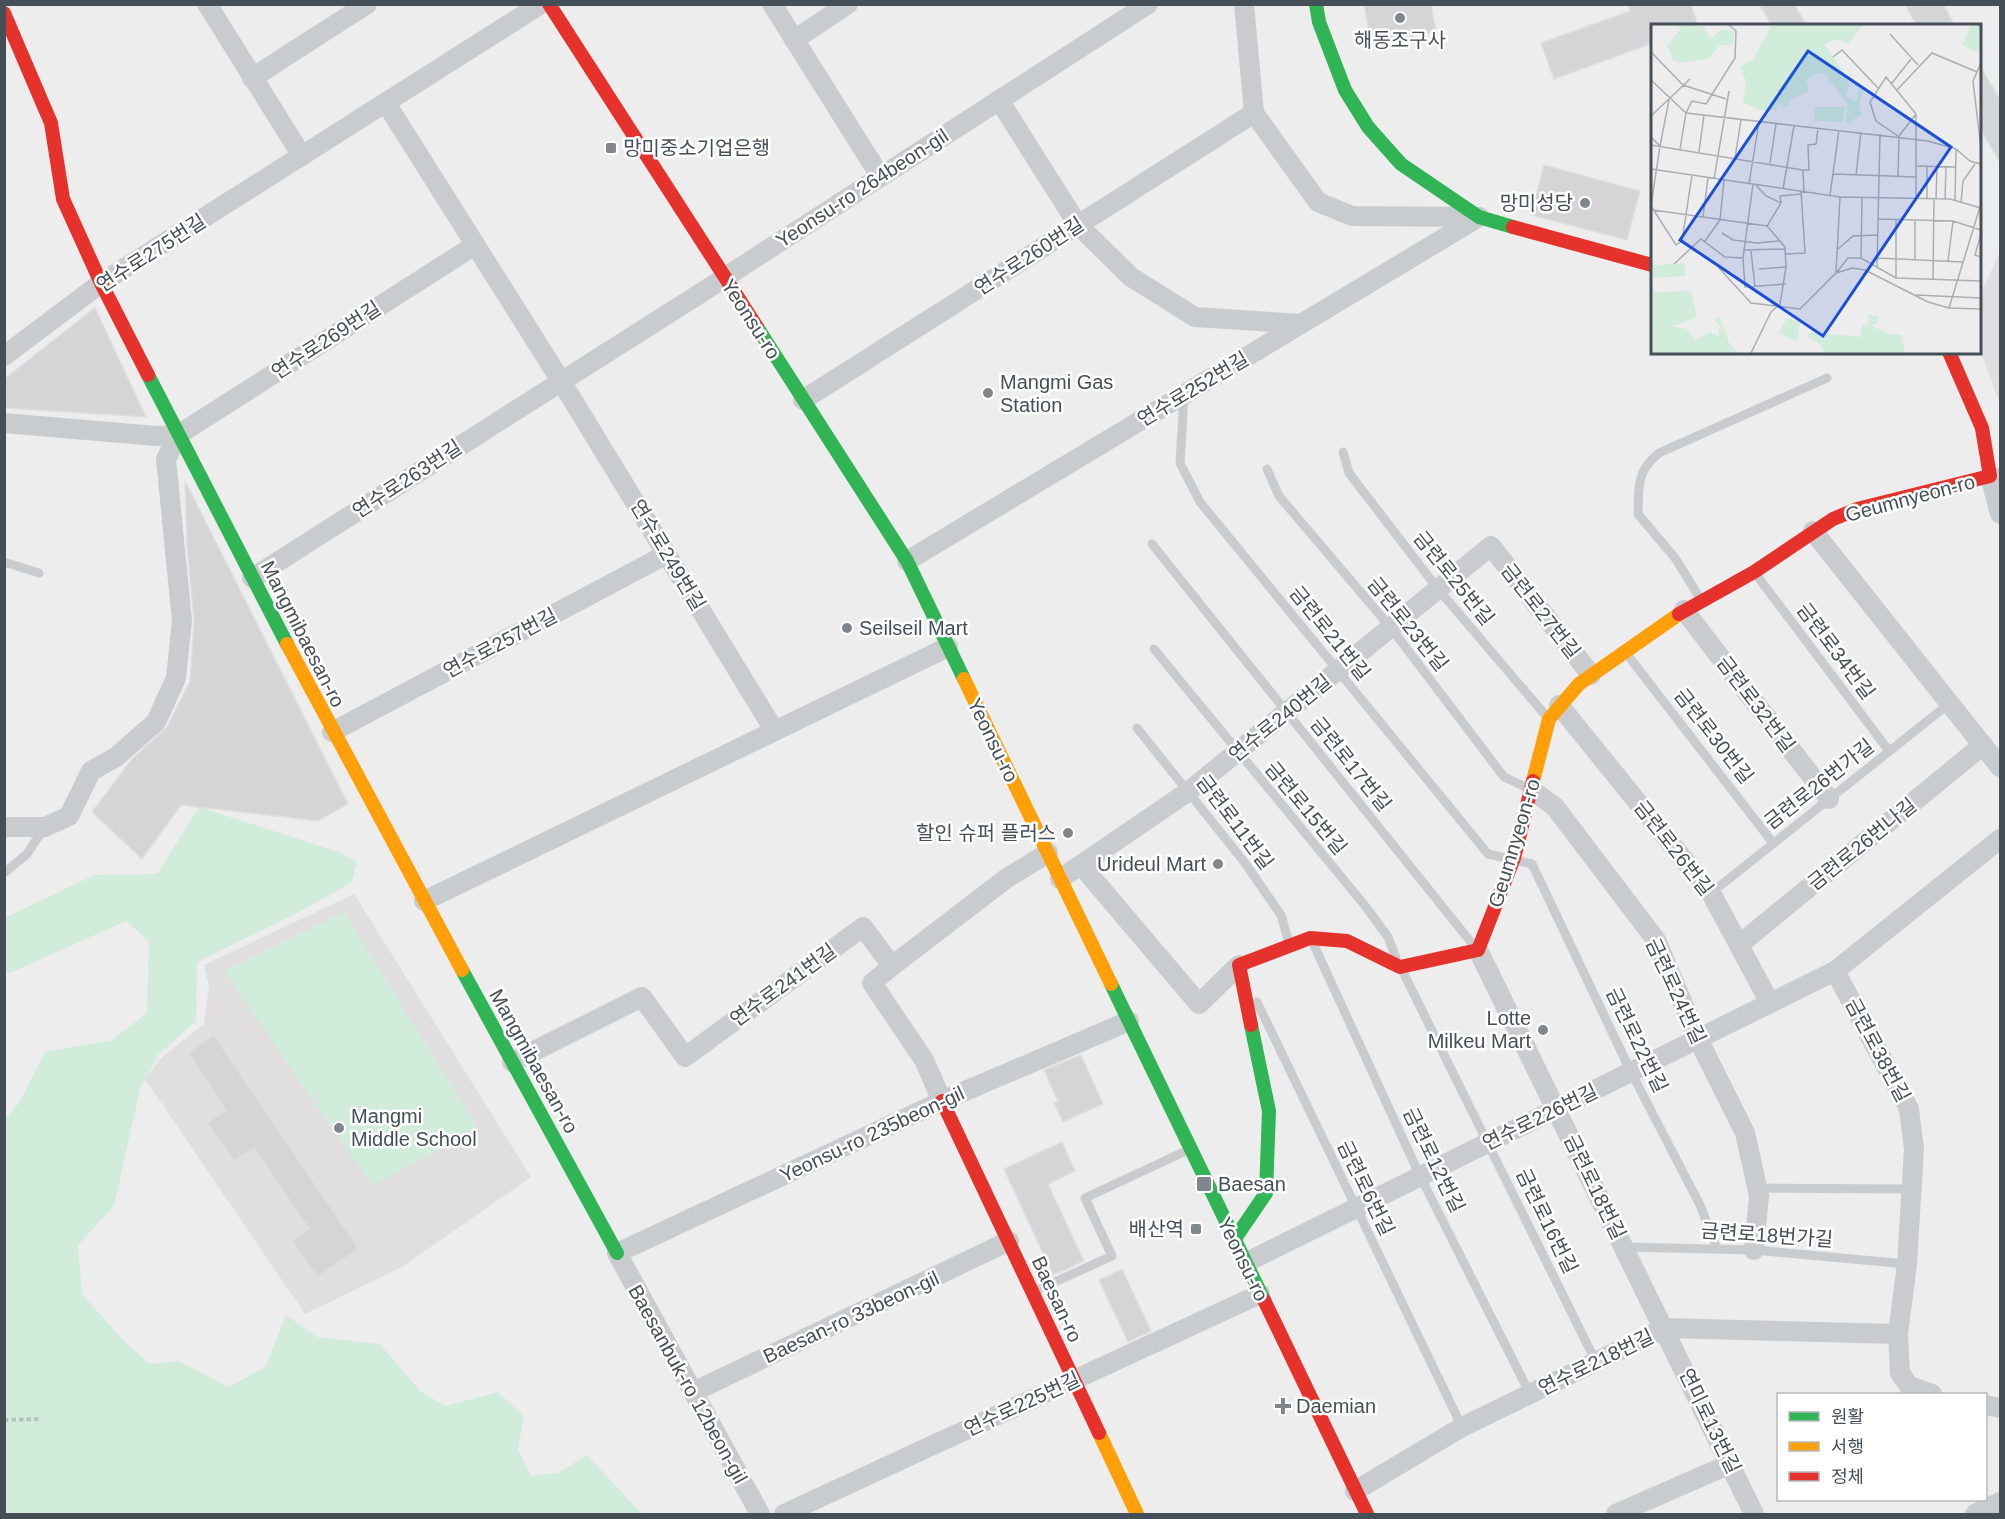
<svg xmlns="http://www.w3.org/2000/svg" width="2005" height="1519" viewBox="0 0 2005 1519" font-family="Arial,'Noto Sans KR',sans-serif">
<rect width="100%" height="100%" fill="#eeeded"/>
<!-- education -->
<g fill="#e0dede">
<path d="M 2000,252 L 2000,404 L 1980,349 L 1980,295 Z"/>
<path d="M 354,894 L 531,1177 L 402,1267 L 305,1314 L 145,1079 L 161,1058 L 204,1024 L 209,986 L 204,965 Z"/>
</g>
<!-- green -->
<g fill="#d1ecdb">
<path d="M 199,807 L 339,852 L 357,862 L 352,882 L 301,911 L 197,962 L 196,1021 L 159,1054 L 140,1089 L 114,1206 L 78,1245 L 82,1294 L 125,1342 L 150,1364 L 179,1361 L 229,1387 L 265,1367 L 286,1315 L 317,1337 L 380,1344 L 421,1392 L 446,1406 L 498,1392 L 524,1416 L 518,1449 L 531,1476 L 558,1473 L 587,1455 L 642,1514 L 5,1514 L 5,1119 L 19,1103 L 45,1052 L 112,1040 L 147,1013 L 149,942 L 126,921 L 10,973 L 5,969 L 5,918 L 94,875 L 157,874 Z"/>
<path d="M 344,912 L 478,1128 L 372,1186 L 224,971 Z"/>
</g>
<!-- building -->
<g fill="#d5d5d7" stroke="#dfdfe0" stroke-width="1.5">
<path d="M 1364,4 L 1431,4 L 1436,32 L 1371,44 Z"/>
<path d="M 1628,4 L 1691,4 L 1698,26 L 1653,26 L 1653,43 L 1554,79 L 1541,43 L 1630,11 Z"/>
<path d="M 1759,4 L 1794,4 L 1807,26 L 1772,26 Z"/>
<path d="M 1905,4 L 1943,4 L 1955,26 L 1917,26 Z"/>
<path d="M 1980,66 L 2001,101 L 2001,164 L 1980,129 Z"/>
<path d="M 1544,165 L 1640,191 L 1627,240 L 1531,215 Z"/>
<path d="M 95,308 L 146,417 L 4,408 L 4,379 Z"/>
<path d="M 185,481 L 348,804 L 318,821 L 181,805 L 142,859 L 92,812 L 132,759 L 167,727 L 190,681 L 194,620 L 187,547 Z"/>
<path d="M 214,1035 L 359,1249 L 317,1277 L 292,1241 L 309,1229 L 254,1148 L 234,1161 L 207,1123 L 226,1110 L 188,1053 Z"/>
<path d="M 1081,1055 L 1103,1104 L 1063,1122 L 1054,1103 L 1058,1101 L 1044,1070 Z"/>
<path d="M 1062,1142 L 1075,1171 L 1048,1184 L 1084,1261 L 1053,1275 L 1004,1169 Z"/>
<path d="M 1122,1269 L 1151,1331 L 1128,1342 L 1099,1280 Z"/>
</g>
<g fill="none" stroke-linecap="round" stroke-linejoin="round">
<!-- path -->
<path stroke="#b6c2be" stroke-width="4" stroke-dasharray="4.5 3" stroke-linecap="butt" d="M 4,1420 L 40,1419"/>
<!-- lane -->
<g stroke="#c9ccce" stroke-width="9">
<path d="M 1184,396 L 1180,463 L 1200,502 L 1488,854 L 1532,864 L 1631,1072 L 1701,1207 L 1717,1249"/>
<path d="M 1343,452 L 1349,473 L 1438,589 L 1547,717"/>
<path d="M 1267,469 L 1279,496 L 1391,628 L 1504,777 L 1530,789"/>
<path d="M 1152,544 L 1474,946"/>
<path d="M 4,562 L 39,573"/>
<path d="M 1755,573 L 1889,751"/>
<path d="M 1700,598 L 1675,558 L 1638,514 C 1639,486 1636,472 1659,453 L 1827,378"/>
<path d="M 1154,649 L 1366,907 L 1388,937 L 1396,958"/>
<path d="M 1626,653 L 1773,843"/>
<path d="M 1137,728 L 1245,863 L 1281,915 L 1289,943"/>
<path d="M 4,873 L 27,854 L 44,828"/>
<path d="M 1711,893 L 1950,703"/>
<path d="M 1313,943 L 1420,1176 L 1530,1394"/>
<path d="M 1402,970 L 1596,1362"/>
<path d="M 1257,1002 L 1462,1427"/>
<path d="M 1757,1188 L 1912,1189"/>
<path d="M 1625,1247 L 1754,1250 L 1907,1264"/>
<path d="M 1035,1291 L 1112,1256 L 1085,1198 L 1188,1150"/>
</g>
<!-- street -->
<g stroke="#c9ccce" stroke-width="20">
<path d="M 207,4 L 302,156"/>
<path d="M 772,4 L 880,176"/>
<path d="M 1244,4 L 1254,113 L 1318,202 L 1352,216 L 1479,217"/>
<path d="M 794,40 L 848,4"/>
<path d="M 252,78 L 367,4"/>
<path d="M 999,100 L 1078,225 L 1131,277 L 1195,317 L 1301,324"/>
<path d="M 386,103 L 561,381 L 774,730"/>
<path d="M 4,356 L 101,283 L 541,4"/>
<path d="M 803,400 L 1254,113"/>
<path d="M 4,423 L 156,436 L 178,435 L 475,245"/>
<path d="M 2000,480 L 1990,476 L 2000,514"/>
<path d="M 1813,531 L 2000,767"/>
<path d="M 907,561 L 1479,217"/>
<path d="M 252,578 L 693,298 L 1148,4"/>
<path d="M 1684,610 L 1829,799"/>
<path d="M 1559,705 L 1711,893 L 1770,1003"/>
<path d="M 332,732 L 667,554"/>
<path d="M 1532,790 L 1555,807 L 1656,940 L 1698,1039 L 1745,1133 L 1759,1196 L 1754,1250"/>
<path d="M 4,827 L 45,827 L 69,816 L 91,771 L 116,757 L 156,722 L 176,678 L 182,621 L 166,459 L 178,435"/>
<path d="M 1081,865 L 1199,1004 L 1239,965"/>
<path d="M 1060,879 L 1189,791 L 1491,546 L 1591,675"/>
<path d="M 424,901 L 948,647"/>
<path d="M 1740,944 L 1983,745"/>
<path d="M 1478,950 L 1754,1514"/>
<path d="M 892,966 L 872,983 L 924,1060 L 942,1101"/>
<path d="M 512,1062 L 642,997 L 685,1057 L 863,927 L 892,966 L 1007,878 L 1048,853"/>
<path d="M 1245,1263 L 1835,971"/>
<path d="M 693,1392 L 1009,1241"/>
<path d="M 1932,1394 L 1909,1386 L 1900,1373 L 1898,1334 L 1907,1264 L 1914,1149 L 1909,1109 L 1835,971 L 2000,839"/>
<path d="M 1986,1405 L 2000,1408"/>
<path d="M 1355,1491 L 1462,1427 L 1665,1328 L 1898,1334"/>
<path d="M 760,1514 L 617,1253 L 942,1101 L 1129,1021"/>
<path d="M 784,1514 L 1260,1294"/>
<path d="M 1616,1514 L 1730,1464"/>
<path d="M 1975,1514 L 2000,1502"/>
</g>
<!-- fast -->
<g stroke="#30b455" stroke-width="14">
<path d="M 1316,4 L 1319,22 L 1345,90 L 1368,127 L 1401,164 L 1479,217 L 1513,227"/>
<path d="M 757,327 L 907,561 L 964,679"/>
<path d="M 148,375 L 287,644"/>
<path d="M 462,970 L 617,1253"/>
<path d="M 1111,984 L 1264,1300"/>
<path d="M 1234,1240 L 1266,1193 L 1269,1111 L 1251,1025"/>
</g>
<!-- slow -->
<g stroke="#ff9f0a" stroke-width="14">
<path d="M 287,644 L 462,970"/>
<path d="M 964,679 L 1111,984"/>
<path d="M 1533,781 L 1549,719 L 1579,684 L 1679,614"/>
<path d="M 1099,1433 L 1137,1514"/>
</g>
<!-- jam -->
<g stroke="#e5322d" stroke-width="14">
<path d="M 549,4 L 757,327"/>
<path d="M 4,13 L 51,123 L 63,199 L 101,283 L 148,375"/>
<path d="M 1513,227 L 1652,265"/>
<path d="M 1679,614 L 1754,572 L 1833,519 L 1857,509 L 1990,476 L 1982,428 L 1949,352"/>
<path d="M 1251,1025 L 1239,965 L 1310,938 L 1347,941 L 1400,967 L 1478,950 L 1514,858 L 1533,781"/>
<path d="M 942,1101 L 1099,1433"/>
<path d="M 1264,1300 L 1367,1514"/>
</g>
</g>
<!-- markers -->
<g fill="#80868c" stroke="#fff" stroke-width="2">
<circle cx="1400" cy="18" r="6"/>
<rect x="605" y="142" width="12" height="12" rx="3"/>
<circle cx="1585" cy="203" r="6"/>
<circle cx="988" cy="393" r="6"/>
<circle cx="847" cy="628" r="6"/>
<circle cx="1068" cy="833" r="6"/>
<circle cx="1218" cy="864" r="6"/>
<circle cx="1543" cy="1030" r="6"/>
<circle cx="339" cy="1128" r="6"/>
<rect x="1196" y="1176" width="16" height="16" rx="3"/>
<rect x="1190" y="1223" width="12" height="12" rx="3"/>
<path d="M1280 1397h6v6h6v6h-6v6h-6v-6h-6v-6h6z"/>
</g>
<g text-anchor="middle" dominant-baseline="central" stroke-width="5" stroke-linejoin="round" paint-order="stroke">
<!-- poi labels -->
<g font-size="20" fill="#454f58" stroke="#fff" text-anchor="start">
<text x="1400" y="40" text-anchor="middle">해동조구사</text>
<text x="623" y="148">망미중소기업은행</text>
<text x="1573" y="203" text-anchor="end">망미성당</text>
<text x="1000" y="382">Mangmi Gas<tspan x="1000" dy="23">Station</tspan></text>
<text x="859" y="628">Seilseil Mart</text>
<text x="1056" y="833" text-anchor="end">할인 슈퍼 플러스</text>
<text x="1206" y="864" text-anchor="end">Urideul Mart</text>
<text x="1531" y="1018" text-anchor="end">Lotte<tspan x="1531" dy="23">Milkeu Mart</tspan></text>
<text x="351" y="1116">Mangmi<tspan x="351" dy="23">Middle School</tspan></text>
<text x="1218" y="1184">Baesan</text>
<text x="1184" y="1229" text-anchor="end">배산역</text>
<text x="1296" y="1406">Daemian</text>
</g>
<!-- street labels -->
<g font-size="20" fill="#454f58" stroke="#fff">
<text transform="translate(862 188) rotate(-33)">Yeonsu-ro 264beon-gil</text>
<text transform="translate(151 253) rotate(-33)">연수로275번길</text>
<text transform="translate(1029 256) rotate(-33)">연수로260번길</text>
<text transform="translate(751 319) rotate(57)">Yeonsu-ro</text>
<text transform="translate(326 340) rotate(-33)">연수로269번길</text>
<text transform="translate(1193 389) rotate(-31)">연수로252번길</text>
<text transform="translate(407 479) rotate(-33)">연수로263번길</text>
<text transform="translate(1910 498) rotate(-15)">Geumnyeon-ro</text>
<text transform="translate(668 555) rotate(59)">연수로249번길</text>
<text transform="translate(1454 578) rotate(51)">금련로25번길</text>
<text transform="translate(1541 611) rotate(52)">금련로27번길</text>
<text transform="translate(1408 624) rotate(51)">금련로23번길</text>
<text transform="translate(1330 633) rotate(51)">금련로21번길</text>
<text transform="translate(303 634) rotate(63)">Mangmibaesan-ro</text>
<text transform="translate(500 643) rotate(-28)">연수로257번길</text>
<text transform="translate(1836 651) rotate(53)">금련로34번길</text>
<text transform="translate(1756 704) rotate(53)">금련로32번길</text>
<text transform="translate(1280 718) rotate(-39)">연수로240번길</text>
<text transform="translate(1714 736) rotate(52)">금련로30번길</text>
<text transform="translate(993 740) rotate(64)">Yeonsu-ro</text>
<text transform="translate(1351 764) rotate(51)">금련로17번길</text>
<text transform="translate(1819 784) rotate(-38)">금련로26번가길</text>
<text transform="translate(1306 808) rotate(50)">금련로15번길</text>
<text transform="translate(1235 822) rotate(53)">금련로11번길</text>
<text transform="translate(1514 843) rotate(-73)">Geumnyeon-ro</text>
<text transform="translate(1862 844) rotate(-39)">금련로26번나길</text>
<text transform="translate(1674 848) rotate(52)">금련로26번길</text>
<text transform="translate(783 985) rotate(-36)">연수로241번길</text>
<text transform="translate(1676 991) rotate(65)">금련로24번길</text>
<text transform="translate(1637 1040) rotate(64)">금련로22번길</text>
<text transform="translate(1878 1050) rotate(62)">금련로38번길</text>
<text transform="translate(534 1061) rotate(61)">Mangmibaesan-ro</text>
<text transform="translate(1540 1117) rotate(-26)">연수로226번길</text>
<text transform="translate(872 1134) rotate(-25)">Yeonsu-ro 235beon-gil</text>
<text transform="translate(1434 1160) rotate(64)">금련로12번길</text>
<text transform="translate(1595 1187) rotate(64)">금련로18번길</text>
<text transform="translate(1366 1188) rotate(64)">금련로6번길</text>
<text transform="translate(1547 1221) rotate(64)">금련로16번길</text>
<text transform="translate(1767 1235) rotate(4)">금련로18번가길</text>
<text transform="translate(1243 1259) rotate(64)">Yeonsu-ro</text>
<text transform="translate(1057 1299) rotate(65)">Baesan-ro</text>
<text transform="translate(851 1317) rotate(-25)">Baesan-ro 33beon-gil</text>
<text transform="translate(1596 1362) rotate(-26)">연수로218번길</text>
<text transform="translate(688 1384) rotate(61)">Baesanbuk-ro 12beon-gil</text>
<text transform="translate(1022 1404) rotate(-25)">연수로225번길</text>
<text transform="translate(1710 1421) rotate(64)">연미로13번길</text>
</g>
</g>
<!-- overview -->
<g transform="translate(1651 24)">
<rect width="330" height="330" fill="#eeeded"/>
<path d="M 27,1 L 51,1 L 60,15 L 70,5 L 83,8 L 82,21 L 69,21 L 59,34 L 28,39 L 22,36 L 16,21 L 30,5 ZM 120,1 L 212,1 L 197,20 L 188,15 L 173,20 L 193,48 L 198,61 L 195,73 L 205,77 L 208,62 L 213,64 L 208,82 L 211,91 L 194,100 L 197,81 L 173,49 L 162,51 L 155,57 L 158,67 L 139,76 L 137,82 L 127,80 L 125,86 L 108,86 L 92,78 L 95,57 L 89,43 L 103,34 ZM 320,1 L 330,1 L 330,19 L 325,28 L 311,21 ZM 164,83 L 194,83 L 192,98 L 163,97 ZM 34,239 L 34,252 L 2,254 L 2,241 ZM 0,261 L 4,268 L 40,267 L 46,294 L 21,302 L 36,305 L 44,316 L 59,308 L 67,312 L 69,302 L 63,296 L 69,292 L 78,319 L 87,329 L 0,329 ZM 217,290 L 229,293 L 225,300 L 219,301 L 238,310 L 250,311 L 254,329 L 173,329 L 168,319 L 155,312 L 159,308 L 209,313 L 211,301 L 218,300 ZM 136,294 L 149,298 L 146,318 L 128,309 Z" fill="#d1ecdb"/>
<path fill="none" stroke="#aaaeb1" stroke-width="1.5" d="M 239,10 L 267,41M 1,29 L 32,61 L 75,75M 182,33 L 191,26 L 227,64M 330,39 L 322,57 L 330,124M 0,56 L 35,89 L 277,117 L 305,125 L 319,137 L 330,140M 241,59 L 260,35M 246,66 L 281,29 L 326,48M 0,92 L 39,55M 247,112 L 225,97 L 219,78 L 235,53 L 265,90M 248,112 L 265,90M 0,113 L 9,122 L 0,182 L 25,221 L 31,217 L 41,151M 0,121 L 152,146M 9,122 L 18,76M 29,125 L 35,89 L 41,77 L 55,80 L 84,34 L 85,7 L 78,1M 48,128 L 53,91M 84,134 L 90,96M 119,139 L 125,100M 266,142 L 305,143M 0,145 L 189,173 L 299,175 L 330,184M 182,150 L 266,153M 205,151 L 210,108M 247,152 L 248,112M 63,155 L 78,67M 98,160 L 108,98M 132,165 L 143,102M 153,168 L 152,146 L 158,146 L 157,121 L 165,120 L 167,104M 179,171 L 188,106M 265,175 L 265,90M 276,175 L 276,142M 285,175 L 286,142M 294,175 L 295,143M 304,176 L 305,126M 310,178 L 312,157 L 324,140M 130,179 L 129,172 L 150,170M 2,186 L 116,202M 52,193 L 57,154M 227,195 L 302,197 L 330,206M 71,209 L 82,216 L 106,219 L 128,217M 330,210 L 324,231 L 330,233M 54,217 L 69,196 L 73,156M 187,225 L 202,212 L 227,211M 93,226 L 134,225M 100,227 L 104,263M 135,230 L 154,229 L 150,167M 92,234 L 102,160M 210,234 L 211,173M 226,234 L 312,238M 264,235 L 264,196M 297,237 L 302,197M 23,240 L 50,215 L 74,233 L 92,234 L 94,263 L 135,260M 226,243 L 229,110M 68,244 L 100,279 L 149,285 L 185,249 L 201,244 L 214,246 L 277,278 L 298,284 L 330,285M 108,245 L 135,243M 185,248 L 189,173M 186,248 L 197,234 L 210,234 L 245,254 L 330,257M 245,254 L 245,195M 282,255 L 283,175M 265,271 L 330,274M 298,284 L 329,183M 100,329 L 120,288 L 129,280 L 135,243 L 134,223 L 116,202 L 130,179 L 115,172 L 105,161"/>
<path fill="#1d4ed8" fill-opacity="0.15" stroke="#1d4ed8" stroke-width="3" d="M 157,27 L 300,123 L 172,312 L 29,216 Z"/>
<rect width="330" height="330" fill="none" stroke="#454f58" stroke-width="3"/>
</g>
<!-- border -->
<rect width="2005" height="1519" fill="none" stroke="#454f58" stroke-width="12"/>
<!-- legend -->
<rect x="1777" y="1393" width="210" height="108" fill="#ffffff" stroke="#b5b9bc" stroke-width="1.5"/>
<rect x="1789" y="1412" width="30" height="9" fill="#30b455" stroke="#b5b9bc" stroke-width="1.5"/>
<text x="1831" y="1423" font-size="18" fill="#454f58">원활</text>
<rect x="1789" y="1442" width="30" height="9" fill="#ff9f0a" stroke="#b5b9bc" stroke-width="1.5"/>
<text x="1831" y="1453" font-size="18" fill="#454f58">서행</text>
<rect x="1789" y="1472" width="30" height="9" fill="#e5322d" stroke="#b5b9bc" stroke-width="1.5"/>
<text x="1831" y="1483" font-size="18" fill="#454f58">정체</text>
</svg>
